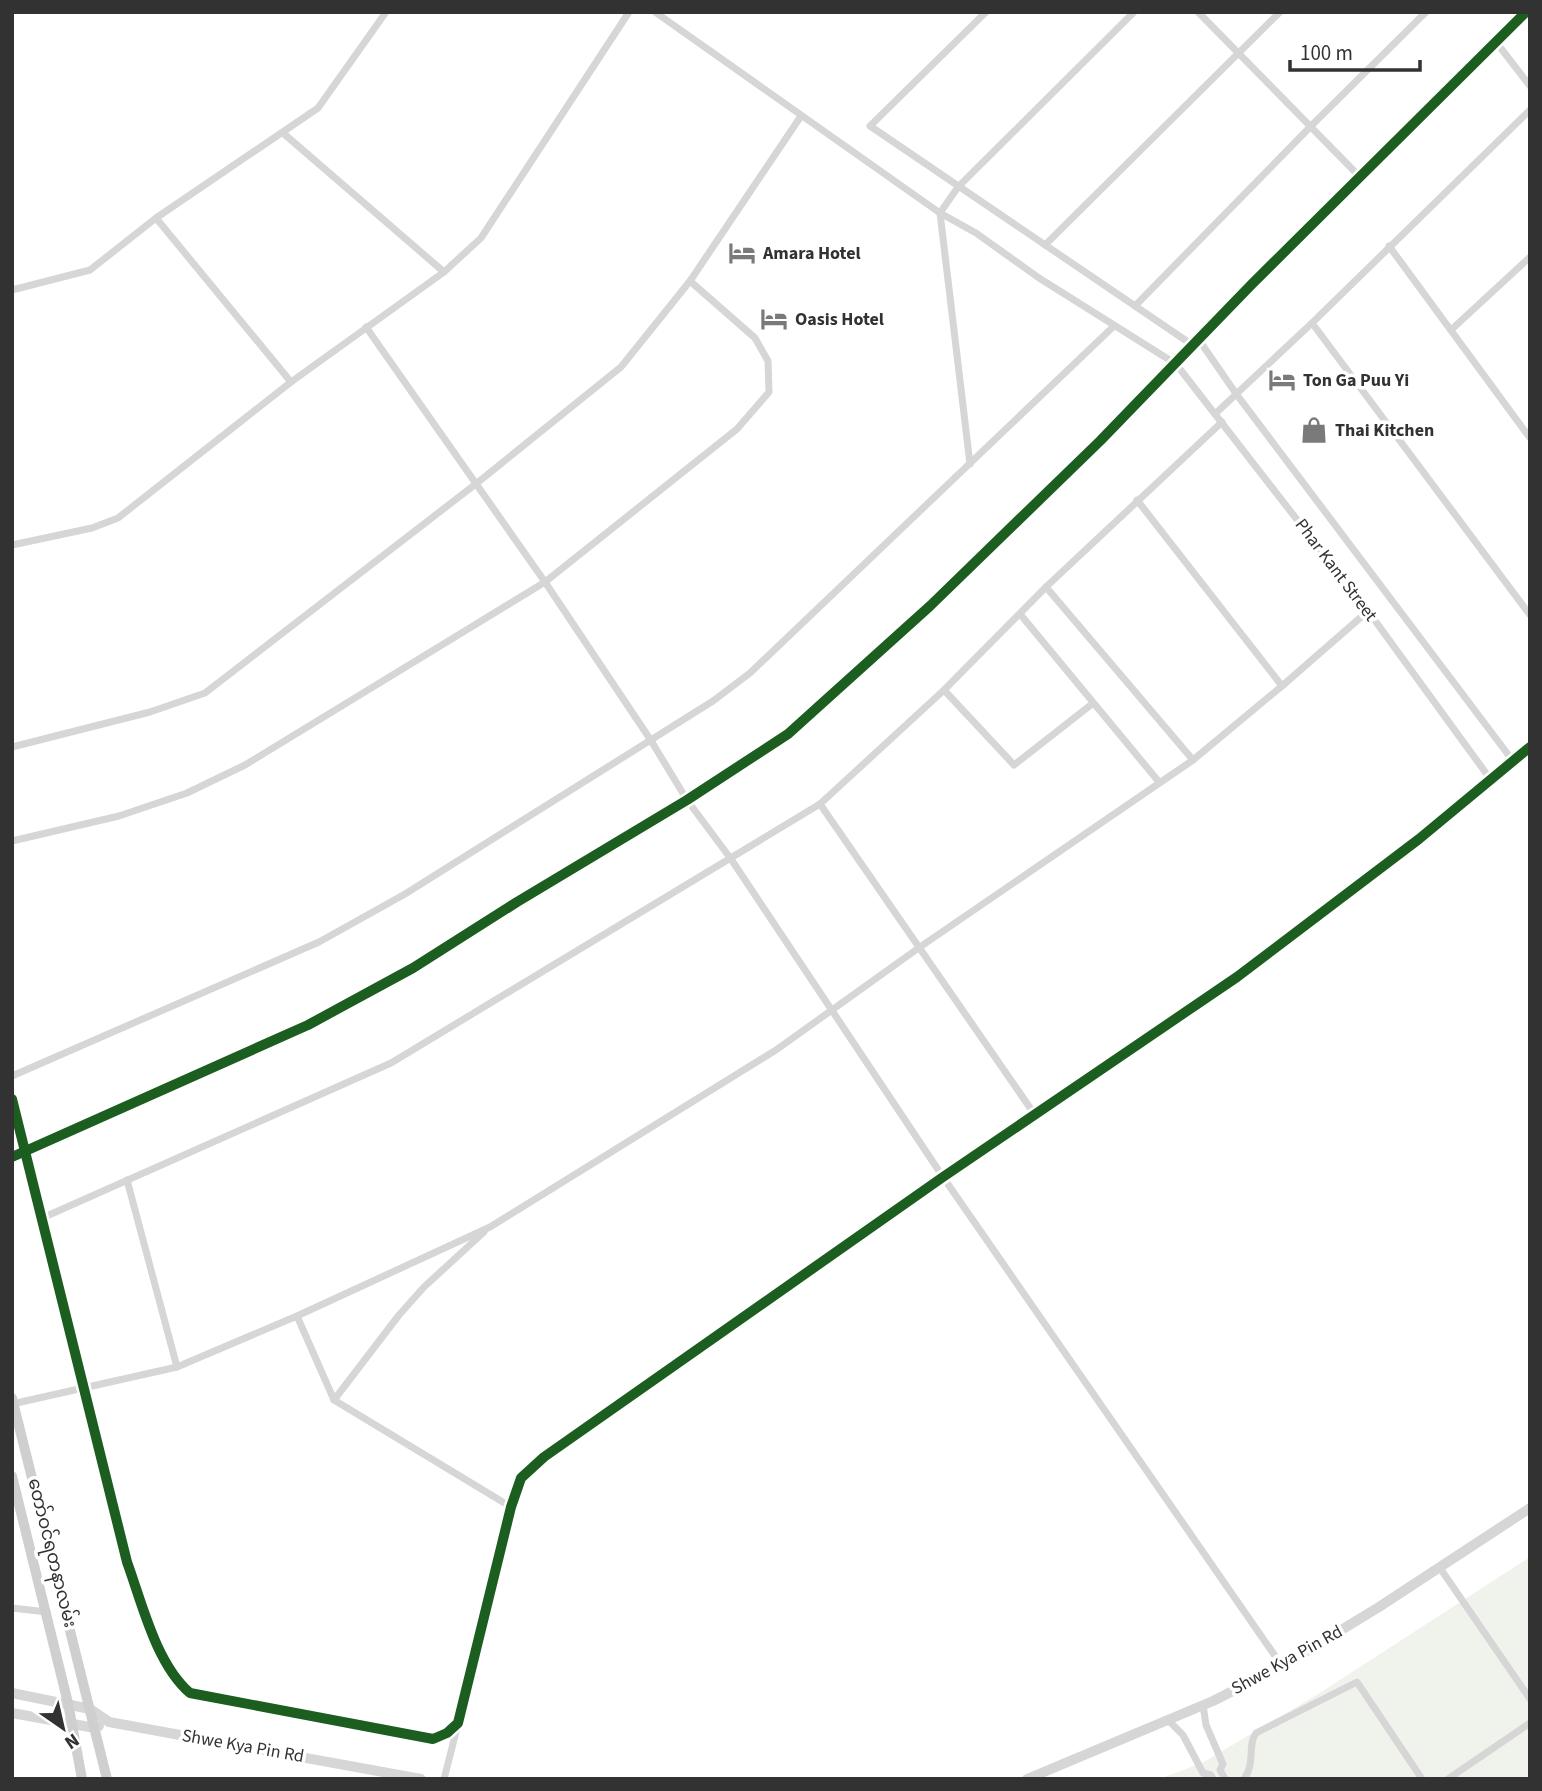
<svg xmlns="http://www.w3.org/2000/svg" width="1542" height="1791" viewBox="0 0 1542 1791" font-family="'Source Sans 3','Noto Sans Myanmar',sans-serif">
<rect width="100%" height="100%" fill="#fff"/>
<!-- grass -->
<path fill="#f0f3ec" d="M 1530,1557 L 1530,1779 L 1159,1779 L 1202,1763 L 1315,1696 Z"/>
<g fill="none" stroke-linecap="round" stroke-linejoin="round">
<!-- minor -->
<g stroke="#d6d6d6" stroke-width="7">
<path d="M 655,12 L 940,213 L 976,233 L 1039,278 L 1176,364 L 1368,611 L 1491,780"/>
<path d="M 986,12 L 870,126 L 1194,346"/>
<path d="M 1198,12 L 1361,178"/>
<path d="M 1496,42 L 1530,86"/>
<path d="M 283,133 L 444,272"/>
<path d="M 156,218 L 291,382"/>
<path d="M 1045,245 L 1280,12"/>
<path d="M 1389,246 L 1530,438"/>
<path d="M 12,290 L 90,270 L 156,218 L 318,108 L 386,12"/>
<path d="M 1135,306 L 1311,126 L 1426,12"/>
<path d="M 1312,323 L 1530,615"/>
<path d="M 366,327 L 545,582 L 650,739 L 687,800 L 731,859 L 943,1177 L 1282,1666"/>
<path d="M 1451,330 L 1530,257"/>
<path d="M 1199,340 L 1237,395 L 1513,761"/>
<path d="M 1215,414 L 1312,323 L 1530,110"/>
<path d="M 970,464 L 940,213 L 958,187 L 1134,12"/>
<path d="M 1137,500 L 1282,686"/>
<path d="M 12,545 L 92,528 L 118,518 L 291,382 L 444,272 L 481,238 L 629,12"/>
<path d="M 1046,587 L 1193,760"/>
<path d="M 1020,614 L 1159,782"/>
<path d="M 944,690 L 1014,765 L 1092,704"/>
<path d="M 12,747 L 150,712 L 205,693 L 477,483 L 621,367 L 690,281 L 801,116"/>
<path d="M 820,804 L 1035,1115"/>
<path d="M 12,841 L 119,816 L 187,793 L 245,765 L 545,582 L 737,429 L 769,392 L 768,361 L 755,338 L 690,281"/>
<path d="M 12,1076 L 319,942 L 405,894 L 713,701 L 750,673 L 1114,326"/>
<path d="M 12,1099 L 127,1562 C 142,1603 156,1664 190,1693 L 433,1739 L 447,1733 L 458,1723 L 511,1507 L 521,1478 L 544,1457 L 943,1177 L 1237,977 L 1419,839 L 1530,747"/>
<path d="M 12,1157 L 308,1025 L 413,968 L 517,902 L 687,800 L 788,734 L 930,606 L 1100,441 L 1252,284 L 1526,12"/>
<path d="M 127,1180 L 177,1367"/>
<path d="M 40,1219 L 391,1063 L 820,804 L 944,690 L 1046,587 L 1222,422"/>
<path d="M 297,1316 L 334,1400 L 511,1507"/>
<path d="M 334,1400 L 399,1315 L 424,1287 L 484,1232"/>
<path d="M 12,1404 L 177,1367 L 297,1316 L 490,1227 L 776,1050 L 920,947 L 1193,760 L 1282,686 L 1368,611"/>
<path d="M 1440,1568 L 1530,1699"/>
<path d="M 12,1608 L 47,1612"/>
<path d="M 1203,1705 L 1206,1725 L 1223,1764 L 1220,1770 L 1225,1779"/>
<path d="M 1168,1720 L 1183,1735 L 1203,1773 L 1211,1775 L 1213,1779"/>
<path d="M 444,1779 L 458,1724"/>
<path d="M 1244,1779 C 1256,1762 1247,1745 1256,1733 L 1357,1682 L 1422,1779"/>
<path d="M 1448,1779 L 1530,1723"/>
</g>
<!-- tertiary -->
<g stroke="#d6d6d6" stroke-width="10">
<path d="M 12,1693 L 90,1709 L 109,1722 L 421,1779"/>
<path d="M 12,1713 L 95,1728 L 99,1726"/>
<path d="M 1027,1779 L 1213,1701 L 1282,1666 L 1379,1607 L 1530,1508"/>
</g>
<!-- secondary -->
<g stroke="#cfcfcf" stroke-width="10">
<path d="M 12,1398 L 107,1779"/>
<path d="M 12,1476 L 68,1703 L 82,1779"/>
</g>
<defs>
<g id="cycleway">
<path d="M 12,1099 L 127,1562 C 142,1603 156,1664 190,1693 L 433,1739 L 447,1733 L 458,1723 L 511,1507 L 521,1478 L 544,1457 L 943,1177 L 1237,977 L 1419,839 L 1530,747"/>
<path d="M 12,1157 L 308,1025 L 413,968 L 517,902 L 687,800 L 788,734 L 930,606 L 1100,441 L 1252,284 L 1526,12"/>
</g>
</defs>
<!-- cycleway casing -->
<use href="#cycleway" stroke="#fff" stroke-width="15"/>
<!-- cycleway -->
<use href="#cycleway" stroke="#1b5e20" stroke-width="10"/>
</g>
<!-- icons -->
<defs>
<symbol id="hotel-bare" viewBox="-9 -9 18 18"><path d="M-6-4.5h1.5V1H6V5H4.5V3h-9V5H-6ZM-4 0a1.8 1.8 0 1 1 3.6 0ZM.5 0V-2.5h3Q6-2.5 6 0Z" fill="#7a7a7a" stroke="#fff" stroke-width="2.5" paint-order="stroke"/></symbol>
<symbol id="shop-bare" viewBox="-9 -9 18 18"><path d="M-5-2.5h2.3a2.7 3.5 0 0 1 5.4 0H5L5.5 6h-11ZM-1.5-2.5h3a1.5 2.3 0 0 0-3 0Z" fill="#7a7a7a" stroke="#fff" stroke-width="2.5" paint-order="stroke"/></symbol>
</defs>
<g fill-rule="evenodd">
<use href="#hotel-bare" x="723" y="234" width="38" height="38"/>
<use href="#hotel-bare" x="755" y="300" width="38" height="38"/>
<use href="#hotel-bare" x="1263" y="361" width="38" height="38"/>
<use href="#shop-bare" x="1295" y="411" width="38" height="38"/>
</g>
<g text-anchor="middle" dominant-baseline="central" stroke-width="7" stroke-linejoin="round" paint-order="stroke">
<!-- poi labels -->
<g font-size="18" font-weight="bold" fill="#323232" stroke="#fff" text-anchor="start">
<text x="763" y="253">Amara Hotel</text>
<text x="795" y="319">Oasis Hotel</text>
<text x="1303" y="380">Ton Ga Puu Yi</text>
<text x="1335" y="430">Thai Kitchen</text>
</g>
<!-- street labels -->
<g font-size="18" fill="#323232" stroke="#fff">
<text transform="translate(1336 570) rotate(53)">Phar Kant Street</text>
<text transform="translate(52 1553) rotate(76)">တော်ဝင်ရတနာလမ်း</text>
<text transform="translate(1287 1660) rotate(-29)">Shwe Kya Pin Rd</text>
<text transform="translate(243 1746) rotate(10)">Shwe Kya Pin Rd</text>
</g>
</g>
<!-- border -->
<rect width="1542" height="1791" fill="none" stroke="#323232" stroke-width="28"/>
<!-- north arrow -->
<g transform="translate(63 1728) rotate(146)" stroke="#ffffff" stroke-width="5" paint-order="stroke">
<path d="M0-5L12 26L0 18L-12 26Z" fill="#323232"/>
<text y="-10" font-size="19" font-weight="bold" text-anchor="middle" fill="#323232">N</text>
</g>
<!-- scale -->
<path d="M1290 60v10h130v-10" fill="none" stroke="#323232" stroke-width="3.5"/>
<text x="1300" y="60" font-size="21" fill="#323232" stroke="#ffffff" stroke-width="5" paint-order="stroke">100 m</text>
</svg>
